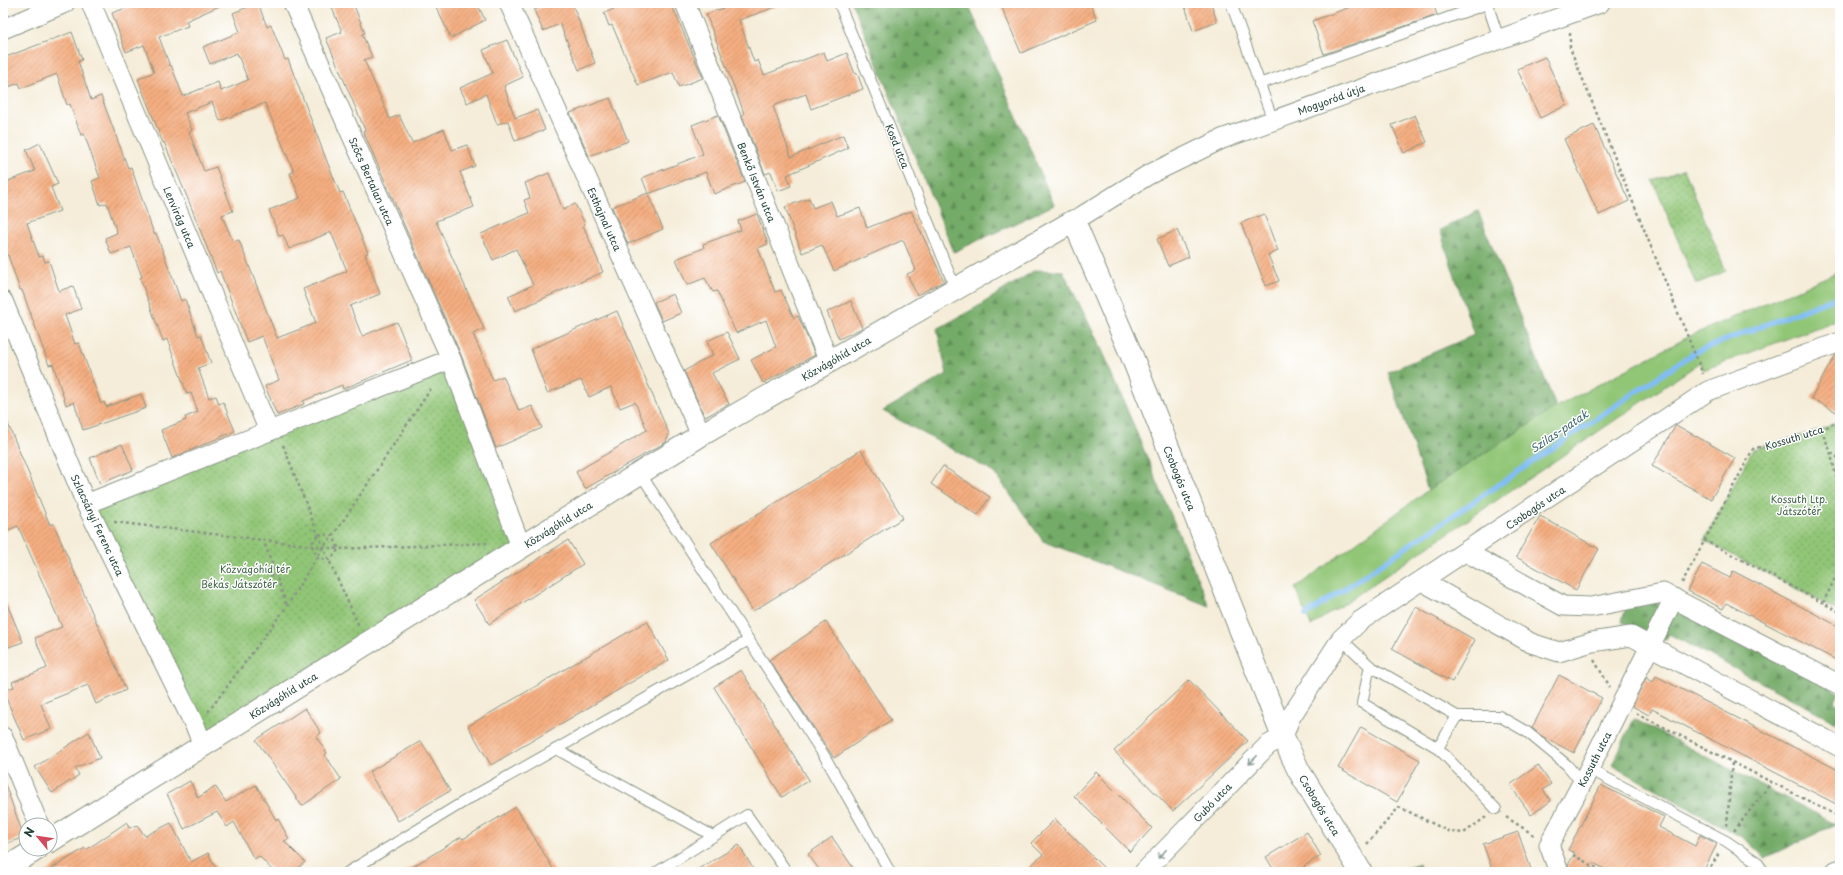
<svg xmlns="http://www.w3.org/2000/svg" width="1843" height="875" viewBox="0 0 1843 875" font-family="'Playpen Sans',sans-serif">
<defs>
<pattern id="forest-firs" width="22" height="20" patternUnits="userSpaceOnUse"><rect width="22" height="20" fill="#75ab68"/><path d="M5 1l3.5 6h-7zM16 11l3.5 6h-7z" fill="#5f8c56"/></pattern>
<pattern id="park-dots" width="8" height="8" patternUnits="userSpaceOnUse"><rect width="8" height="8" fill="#92c677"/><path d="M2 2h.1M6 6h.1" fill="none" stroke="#77a262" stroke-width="1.8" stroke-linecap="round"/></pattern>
<pattern id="building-hatch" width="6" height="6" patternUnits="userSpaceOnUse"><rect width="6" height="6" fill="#f5ae81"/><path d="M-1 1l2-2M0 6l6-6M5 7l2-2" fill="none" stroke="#c68f6a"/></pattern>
</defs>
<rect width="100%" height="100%" fill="#fff"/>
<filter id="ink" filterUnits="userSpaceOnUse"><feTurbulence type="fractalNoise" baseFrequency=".025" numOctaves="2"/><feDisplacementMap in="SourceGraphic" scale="8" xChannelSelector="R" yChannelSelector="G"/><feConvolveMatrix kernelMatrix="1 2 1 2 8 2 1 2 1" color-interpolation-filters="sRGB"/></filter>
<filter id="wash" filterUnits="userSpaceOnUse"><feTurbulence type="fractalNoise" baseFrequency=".012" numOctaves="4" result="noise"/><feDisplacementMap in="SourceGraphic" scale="16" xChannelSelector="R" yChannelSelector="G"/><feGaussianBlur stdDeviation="0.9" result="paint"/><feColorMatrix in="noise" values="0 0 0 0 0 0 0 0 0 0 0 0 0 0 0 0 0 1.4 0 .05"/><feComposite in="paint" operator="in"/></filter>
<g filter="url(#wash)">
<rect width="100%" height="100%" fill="#f5edd9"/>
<!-- grass -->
<path fill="#92c677" stroke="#588256" d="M 1840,271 L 1840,319 L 1703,370 L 1701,362 L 1311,626 L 1295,588 L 1428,490 L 1556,407 L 1690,336 Z"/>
<!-- forest -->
<g fill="url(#forest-firs)" stroke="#4a744e">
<path d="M 852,3 L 968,3 L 1054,205 L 954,252 Z"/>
<path d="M 1478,211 L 1556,407 L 1428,490 L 1388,372 L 1474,335 L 1440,230 Z"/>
<path d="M 1035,270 L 1063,271 L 1103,352 L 1209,606 L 1043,541 L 995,473 L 883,411 L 947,374 L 937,329 L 977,307 Z"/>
<path d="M 1654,601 L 1677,611 L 1681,606 L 1839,693 L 1834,702 L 1840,706 L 1840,724 L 1669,634 L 1666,640 L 1622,622 L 1626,606 Z"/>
<path d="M 1634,719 L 1836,824 L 1765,858 L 1745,839 L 1612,765 Z"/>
<path d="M 1419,864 L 1420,870 L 1416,872 L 1395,872 Z"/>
</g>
<!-- park -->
<g fill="url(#park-dots)" stroke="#588256">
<path d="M 1684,169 L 1726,271 L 1696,284 L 1653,181 Z"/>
<path d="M 451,359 L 521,547 L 203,745 L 86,504 Z"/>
<path d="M 1840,420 L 1840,612 L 1704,540 L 1753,449 L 1821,430 Z"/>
</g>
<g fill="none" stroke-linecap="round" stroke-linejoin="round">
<!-- stream -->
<path stroke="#81bdf3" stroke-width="5.5" d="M 1306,615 L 1695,352 L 1840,296"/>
</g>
<g id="blocks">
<!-- building -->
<g fill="url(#building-hatch)" fill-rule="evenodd">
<path d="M 140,3 L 226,3 L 186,21 L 188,26 L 159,37 L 170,66 L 171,65 L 183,96 L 218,82 L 221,91 L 248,80 L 237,53 L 210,64 L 203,47 L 240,32 L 233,13 L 258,3 L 267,27 L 271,25 L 285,60 L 288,59 L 326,159 L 340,193 L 343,192 L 368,253 L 365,254 L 380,294 L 350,306 L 362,336 L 397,322 L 412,360 L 343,389 L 342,385 L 303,401 L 304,404 L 277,415 L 265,386 L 279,380 L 262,336 L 247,342 L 220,271 L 217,273 L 190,204 L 164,142 L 163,143 L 138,79 L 154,72 L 144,45 L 126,52 L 112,13 ZM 212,102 L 220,121 L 265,103 L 294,172 L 290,173 L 300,198 L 269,210 L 279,236 L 283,235 L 289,249 L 331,232 L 347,271 L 303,289 L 316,323 L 277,338 L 239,240 L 233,242 L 222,215 L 233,211 L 216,167 L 204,171 L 189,132 L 192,130 L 185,113 Z"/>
<path d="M 330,3 L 353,3 L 365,33 L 362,34 L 372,57 L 364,60 L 390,119 L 399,115 L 412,143 L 444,129 L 452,150 L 467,145 L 475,166 L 460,172 L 474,207 L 436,221 L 484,329 L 473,334 L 493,380 L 503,376 L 519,411 L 532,406 L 542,428 L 496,448 L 461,355 L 378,165 L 363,131 L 365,130 L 326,38 L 342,32 Z"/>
<path d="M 434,3 L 477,3 L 485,20 L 451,38 Z"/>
<path d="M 552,3 L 572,3 L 595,63 L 579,70 L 560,24 L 543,31 L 534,10 Z"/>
<path d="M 629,3 L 671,3 L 703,78 L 679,87 L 673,72 L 638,85 L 612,25 L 609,26 L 604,13 Z"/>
<path d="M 723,3 L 781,3 L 781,5 L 739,20 L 754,62 L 758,60 L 764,75 L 824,52 L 827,61 L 847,53 L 855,74 L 857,73 L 863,89 L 811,109 L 806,94 L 773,106 L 791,157 L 843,135 L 848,148 L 787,175 L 791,186 L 778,191 L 771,172 L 765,174 L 742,115 L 744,114 L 741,105 L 706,14 L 724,8 Z"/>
<path d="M 1000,3 L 1090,3 L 1097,20 L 1021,53 Z"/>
<path d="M 1184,3 L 1211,3 L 1217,22 L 1193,31 Z"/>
<path d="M 1352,3 L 1433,3 L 1437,15 L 1324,54 L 1312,21 L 1353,6 Z"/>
<path d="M 72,32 L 82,60 L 78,61 L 91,100 L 101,96 L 128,168 L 131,167 L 154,234 L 156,233 L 181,301 L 185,299 L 198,336 L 201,335 L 211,363 L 198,368 L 209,398 L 216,396 L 219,404 L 223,402 L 235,431 L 172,458 L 161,430 L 186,420 L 185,417 L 198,412 L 191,393 L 187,394 L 167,339 L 163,341 L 140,278 L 142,277 L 131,247 L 111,254 L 105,238 L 117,233 L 107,203 L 100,205 L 92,181 L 100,178 L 84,134 L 81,135 L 70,104 L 67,105 L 57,74 L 21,88 L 19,83 L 3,89 L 3,58 Z"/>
<path d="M 507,40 L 523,77 L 504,86 L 515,118 L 537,110 L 545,130 L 515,141 L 508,121 L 497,124 L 486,94 L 467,103 L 460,88 L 493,73 L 483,50 Z"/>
<path d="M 1545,57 L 1567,105 L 1540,118 L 1517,69 Z"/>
<path d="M 610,98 L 628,141 L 589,156 L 570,113 Z"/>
<path d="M 718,115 L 745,182 L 714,194 L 706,172 L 648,194 L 663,229 L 628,244 L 612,207 L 648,193 L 642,178 L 703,154 L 692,125 Z"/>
<path d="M 1415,115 L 1427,142 L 1404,153 L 1392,125 Z"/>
<path d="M 1594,125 L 1629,201 L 1599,215 L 1564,139 Z"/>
<path d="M 40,143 L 58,184 L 51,187 L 60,211 L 27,223 L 39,257 L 43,256 L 45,262 L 49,261 L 59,291 L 73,286 L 81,309 L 65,315 L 75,344 L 79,343 L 101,404 L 104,402 L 106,407 L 141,394 L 146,408 L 83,430 L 74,402 L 66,405 L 53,364 L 49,365 L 22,290 L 20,290 L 8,255 L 3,256 L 3,183 L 35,171 L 26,150 Z"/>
<path d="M 549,173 L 563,210 L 575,204 L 585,224 L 583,225 L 603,272 L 515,311 L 508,296 L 533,285 L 516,249 L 493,260 L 481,234 L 529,213 L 524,200 L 530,198 L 525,183 Z"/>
<path d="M 809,198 L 813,208 L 831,201 L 837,216 L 860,208 L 867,228 L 911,211 L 944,281 L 917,295 L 907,274 L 916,270 L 903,240 L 834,271 L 822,245 L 802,253 L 785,207 Z"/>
<path d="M 757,214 L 768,244 L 758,248 L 775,292 L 781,290 L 794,318 L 798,316 L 815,355 L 763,383 L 751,360 L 776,347 L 766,320 L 736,333 L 717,291 L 713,292 L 705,278 L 687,285 L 676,259 L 704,248 L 703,244 L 741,230 L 738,221 Z"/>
<path d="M 1264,214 L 1278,251 L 1268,255 L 1279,281 L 1266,286 L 1241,223 Z"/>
<path d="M 1177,230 L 1189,257 L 1168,266 L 1157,239 Z"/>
<path d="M 673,294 L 681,313 L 662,321 L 654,302 Z"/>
<path d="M 851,301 L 862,328 L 839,339 L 827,312 Z"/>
<path d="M 617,311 L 669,434 L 666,442 L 585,489 L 576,472 L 647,430 L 635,402 L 620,408 L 611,387 L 589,397 L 581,380 L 547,393 L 531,349 Z"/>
<path d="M 727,332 L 740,359 L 712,373 L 729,404 L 705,417 L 684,371 L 713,355 L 707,341 Z"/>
<path d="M 1840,354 L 1840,414 L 1811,398 L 1835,356 Z"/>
<path d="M 3,412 L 50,525 L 53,523 L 126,690 L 96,704 L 88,685 L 41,704 L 51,729 L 24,740 L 3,691 L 14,687 L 12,682 L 47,668 L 35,638 L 62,627 L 18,526 L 3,532 Z"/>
<path d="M 1676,425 L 1735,458 L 1711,499 L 1652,466 Z"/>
<path d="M 122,444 L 133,470 L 100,484 L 90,458 Z"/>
<path d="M 861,450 L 903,518 L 753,611 L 711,543 Z"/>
<path d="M 943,466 L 990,497 L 978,515 L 931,484 Z"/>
<path d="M 1540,516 L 1599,549 L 1576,590 L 1516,557 Z"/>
<path d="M 568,540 L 583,564 L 489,624 L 474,600 Z"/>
<path d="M 1702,564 L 1730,578 L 1733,571 L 1840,627 L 1840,662 L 1726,603 L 1723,609 L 1688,591 Z"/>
<path d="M 3,595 L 23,642 L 3,649 Z"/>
<path d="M 1416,607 L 1475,640 L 1452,682 L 1392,649 Z"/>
<path d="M 647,621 L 669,660 L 491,765 L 468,726 Z"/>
<path d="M 826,622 L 891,720 L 834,758 L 769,660 Z"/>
<path d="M 741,670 L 809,780 L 782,797 L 714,687 Z"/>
<path d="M 1559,675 L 1602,698 L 1574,753 L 1542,736 L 1532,728 Z"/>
<path d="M 1656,676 L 1840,771 L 1840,806 L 1652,709 L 1649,715 L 1632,706 L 1646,678 L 1653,682 Z"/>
<path d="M 1189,680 L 1248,741 L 1173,811 L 1114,751 Z"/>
<path d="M 305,708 L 321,733 L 316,737 L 327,753 L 325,755 L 341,779 L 302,806 L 256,740 Z"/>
<path d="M 1361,727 L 1420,760 L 1397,802 L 1338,768 Z"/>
<path d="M 89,732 L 100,758 L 75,768 L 79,775 L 52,793 L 35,767 Z"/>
<path d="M 421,741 L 450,791 L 398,821 L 369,772 Z"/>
<path d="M 1538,765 L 1551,784 L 1543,790 L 1551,801 L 1531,815 L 1510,785 Z"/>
<path d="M 1096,772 L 1152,828 L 1130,852 L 1074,796 Z"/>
<path d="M 190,781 L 198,798 L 215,786 L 226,802 L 256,785 L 276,820 L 278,819 L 289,839 L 284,841 L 305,862 L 294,872 L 274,872 L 259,856 L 254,859 L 234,822 L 227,827 L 217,812 L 184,829 L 167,794 Z"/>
<path d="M 3,784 L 5,784 L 24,837 L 3,845 Z"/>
<path d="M 1601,785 L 1664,817 L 1659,827 L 1695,846 L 1700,835 L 1717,844 L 1703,872 L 1611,872 L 1593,863 L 1588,872 L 1570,872 L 1568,865 L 1575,853 L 1568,850 Z"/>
<path d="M 516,807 L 555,872 L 404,872 L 461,837 L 463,839 Z"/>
<path d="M 1055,819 L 1108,872 L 1023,872 L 1043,855 L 1031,843 Z"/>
<path d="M 127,822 L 129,828 L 137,825 L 145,836 L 171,823 L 191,862 L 208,853 L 218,872 L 46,872 L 85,848 L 86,850 Z"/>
<path d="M 1307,832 L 1321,856 L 1304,866 L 1308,872 L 1275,872 L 1266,857 Z"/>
<path d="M 1518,832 L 1532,872 L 1493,872 L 1483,844 Z"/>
<path d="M 832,837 L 856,872 L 821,872 L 808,854 Z"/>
<path d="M 739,845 L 755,872 L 693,872 Z"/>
</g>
</g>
</g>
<g filter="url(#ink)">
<use href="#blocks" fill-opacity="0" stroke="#8a9586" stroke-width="1"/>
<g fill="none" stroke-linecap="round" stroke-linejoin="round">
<defs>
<g id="lane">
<path d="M 839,3 L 956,290"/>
<path d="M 1231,3 L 1273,121"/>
<path d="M 1487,3 L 1499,39"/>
<path d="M 1259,84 L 1487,4"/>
<path d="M 640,473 L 825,757 L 890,872"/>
<path d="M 1341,639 L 1370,666 L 1457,716 L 1499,716 L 1527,732 L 1567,765 L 1582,783"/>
<path d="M 1370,666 L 1362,703 L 1438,748 L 1496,809"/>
<path d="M 1438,748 L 1457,716"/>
<path d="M 556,749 L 713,836"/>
<path d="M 1589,769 L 1726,841 L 1757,862 L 1764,872"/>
<path d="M 348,872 L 475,795 L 749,640"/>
<path d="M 657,872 L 747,815 L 787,872"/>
</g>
<g id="street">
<path d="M 91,3 L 269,431"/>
<path d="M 293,3 L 451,359 L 521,547"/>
<path d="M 509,3 L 701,435"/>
<path d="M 685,3 L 829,362"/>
<path d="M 3,29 L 65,3"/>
<path d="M 1074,221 L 1148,175 L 1222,139 L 1600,3"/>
<path d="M 3,301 L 86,504 L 196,728 L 203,745"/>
<path d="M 86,504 L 451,359"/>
<path d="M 1466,552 L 1563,606 L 1591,607 L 1663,593 L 1840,685"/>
<path d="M 1422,581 L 1531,643 L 1559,652 L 1592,642 L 1631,636 L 1840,747"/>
<path d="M 3,737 L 39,825"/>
<path d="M 1144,872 L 1268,745 L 1283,737 L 1290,718 L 1341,639 L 1360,621 L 1708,391 L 1840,342"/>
<path d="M 1559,872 L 1549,845 L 1582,783 L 1674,598"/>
</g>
<g id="secondary">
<path d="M 50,841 L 701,435 L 1074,221 L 1131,354 L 1283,737 L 1299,771 L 1361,872"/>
<path d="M 3,870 L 37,849"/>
<path d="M 1837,872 L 1840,871"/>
</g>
</defs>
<!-- lane casing -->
<use href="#lane" stroke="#8a9586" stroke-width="12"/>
<!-- street casing -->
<use href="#street" stroke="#8a9586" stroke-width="21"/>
<!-- secondary casing -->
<use href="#secondary" stroke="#8a9586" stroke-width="24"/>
<!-- path -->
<g stroke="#8a9586" stroke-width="2.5" stroke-dasharray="3 3" stroke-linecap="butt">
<path d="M 1570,33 L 1570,48 L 1703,374"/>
<path d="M 1821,430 L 1830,450 L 1840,494"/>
<path d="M 283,445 L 323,547 L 359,626"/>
<path d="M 1831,453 L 1840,459"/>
<path d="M 114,522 L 339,549 L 489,543"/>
<path d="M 319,534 L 333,536 L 339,549 L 330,560 L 318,558 L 311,544 Z"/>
<path d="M 263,539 L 287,606"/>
<path d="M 1704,540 L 1840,612"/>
<path d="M 270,576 L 275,574"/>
<path d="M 1682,583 L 1753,449 L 1821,430 L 1840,420"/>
<path d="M 1823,603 L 1840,568"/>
<path d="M 1594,660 L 1610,687"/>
<path d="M 208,712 L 287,606 L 323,547 L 333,536 L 432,387"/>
<path d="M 1636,713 L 1840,817"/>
<path d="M 1506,817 L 1534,835"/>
<path d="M 1727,826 L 1732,762"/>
<path d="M 1734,831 L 1771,783"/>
<path d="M 1367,844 L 1399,807 L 1450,832 L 1464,833 L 1486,817"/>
<path d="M 1573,855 L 1604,872"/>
<path d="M 1708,872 L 1719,853"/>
</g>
<!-- lane -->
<use href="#lane" stroke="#fff" stroke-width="10"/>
<!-- street -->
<use href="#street" stroke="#fff" stroke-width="19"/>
<!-- secondary -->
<use href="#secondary" stroke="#fff" stroke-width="22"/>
</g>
<!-- one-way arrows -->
<defs><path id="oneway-shaft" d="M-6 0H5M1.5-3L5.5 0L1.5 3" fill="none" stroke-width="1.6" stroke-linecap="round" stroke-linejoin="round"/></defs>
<g stroke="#8f9e9a">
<use href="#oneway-shaft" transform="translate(1253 760) rotate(134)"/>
<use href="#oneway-shaft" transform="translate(1162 854) rotate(134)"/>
</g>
</g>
<g text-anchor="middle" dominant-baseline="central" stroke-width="3" stroke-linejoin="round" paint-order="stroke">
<!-- street labels -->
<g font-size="10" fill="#1f3d34" stroke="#fff">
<text transform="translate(1331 99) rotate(-20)">Mogyoród útja</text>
<text transform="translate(898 146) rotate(68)">Kosd utca</text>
<text transform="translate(372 181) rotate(66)">Szőcs Bertalan utca</text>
<text transform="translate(757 182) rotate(68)">Benkő István utca</text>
<text transform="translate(180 217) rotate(67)">Lenvirág utca</text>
<text transform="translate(605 219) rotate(66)">Esthajnal utca</text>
<text transform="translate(836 358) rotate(-30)">Közvágóhíd utca</text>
<text transform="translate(1794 437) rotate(-17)">Kossuth utca</text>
<text transform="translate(1180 478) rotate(68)">Csobogós utca</text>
<text transform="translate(1535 507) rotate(-34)">Csobogós utca</text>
<text transform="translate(558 524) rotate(-32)">Közvágóhíd utca</text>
<text transform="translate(98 525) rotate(65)">Szlacsányi Ferenc utca</text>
<text transform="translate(283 695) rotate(-32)">Közvágóhíd utca</text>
<text transform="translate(1594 759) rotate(-63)">Kossuth utca</text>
<text transform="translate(1212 802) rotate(-46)">Gubó utca</text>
<text transform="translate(1320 805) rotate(59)">Csobogós utca</text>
</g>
<!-- park labels -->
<g font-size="10" fill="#426648" stroke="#fff">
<text x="1799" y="498">Kossuth Ltp.<tspan x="1799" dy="12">Játszótér</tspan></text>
<text x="255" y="568">Közvágóhíd tér</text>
<text x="239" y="583">Békás Játszótér</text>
</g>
<!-- water labels -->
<g font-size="11" font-style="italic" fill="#3c636d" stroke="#fff">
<text transform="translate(1559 431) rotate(-34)">Szilas-patak</text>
</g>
</g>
<!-- margin -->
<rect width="1843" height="875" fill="none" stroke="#fff" stroke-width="16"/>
<!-- north arrow -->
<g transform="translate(38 837) rotate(299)"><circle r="19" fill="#ffffff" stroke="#a5b1ae"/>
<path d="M0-3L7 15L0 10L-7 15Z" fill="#d1495b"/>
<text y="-6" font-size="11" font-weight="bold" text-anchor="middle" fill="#1f3d34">N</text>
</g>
</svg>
